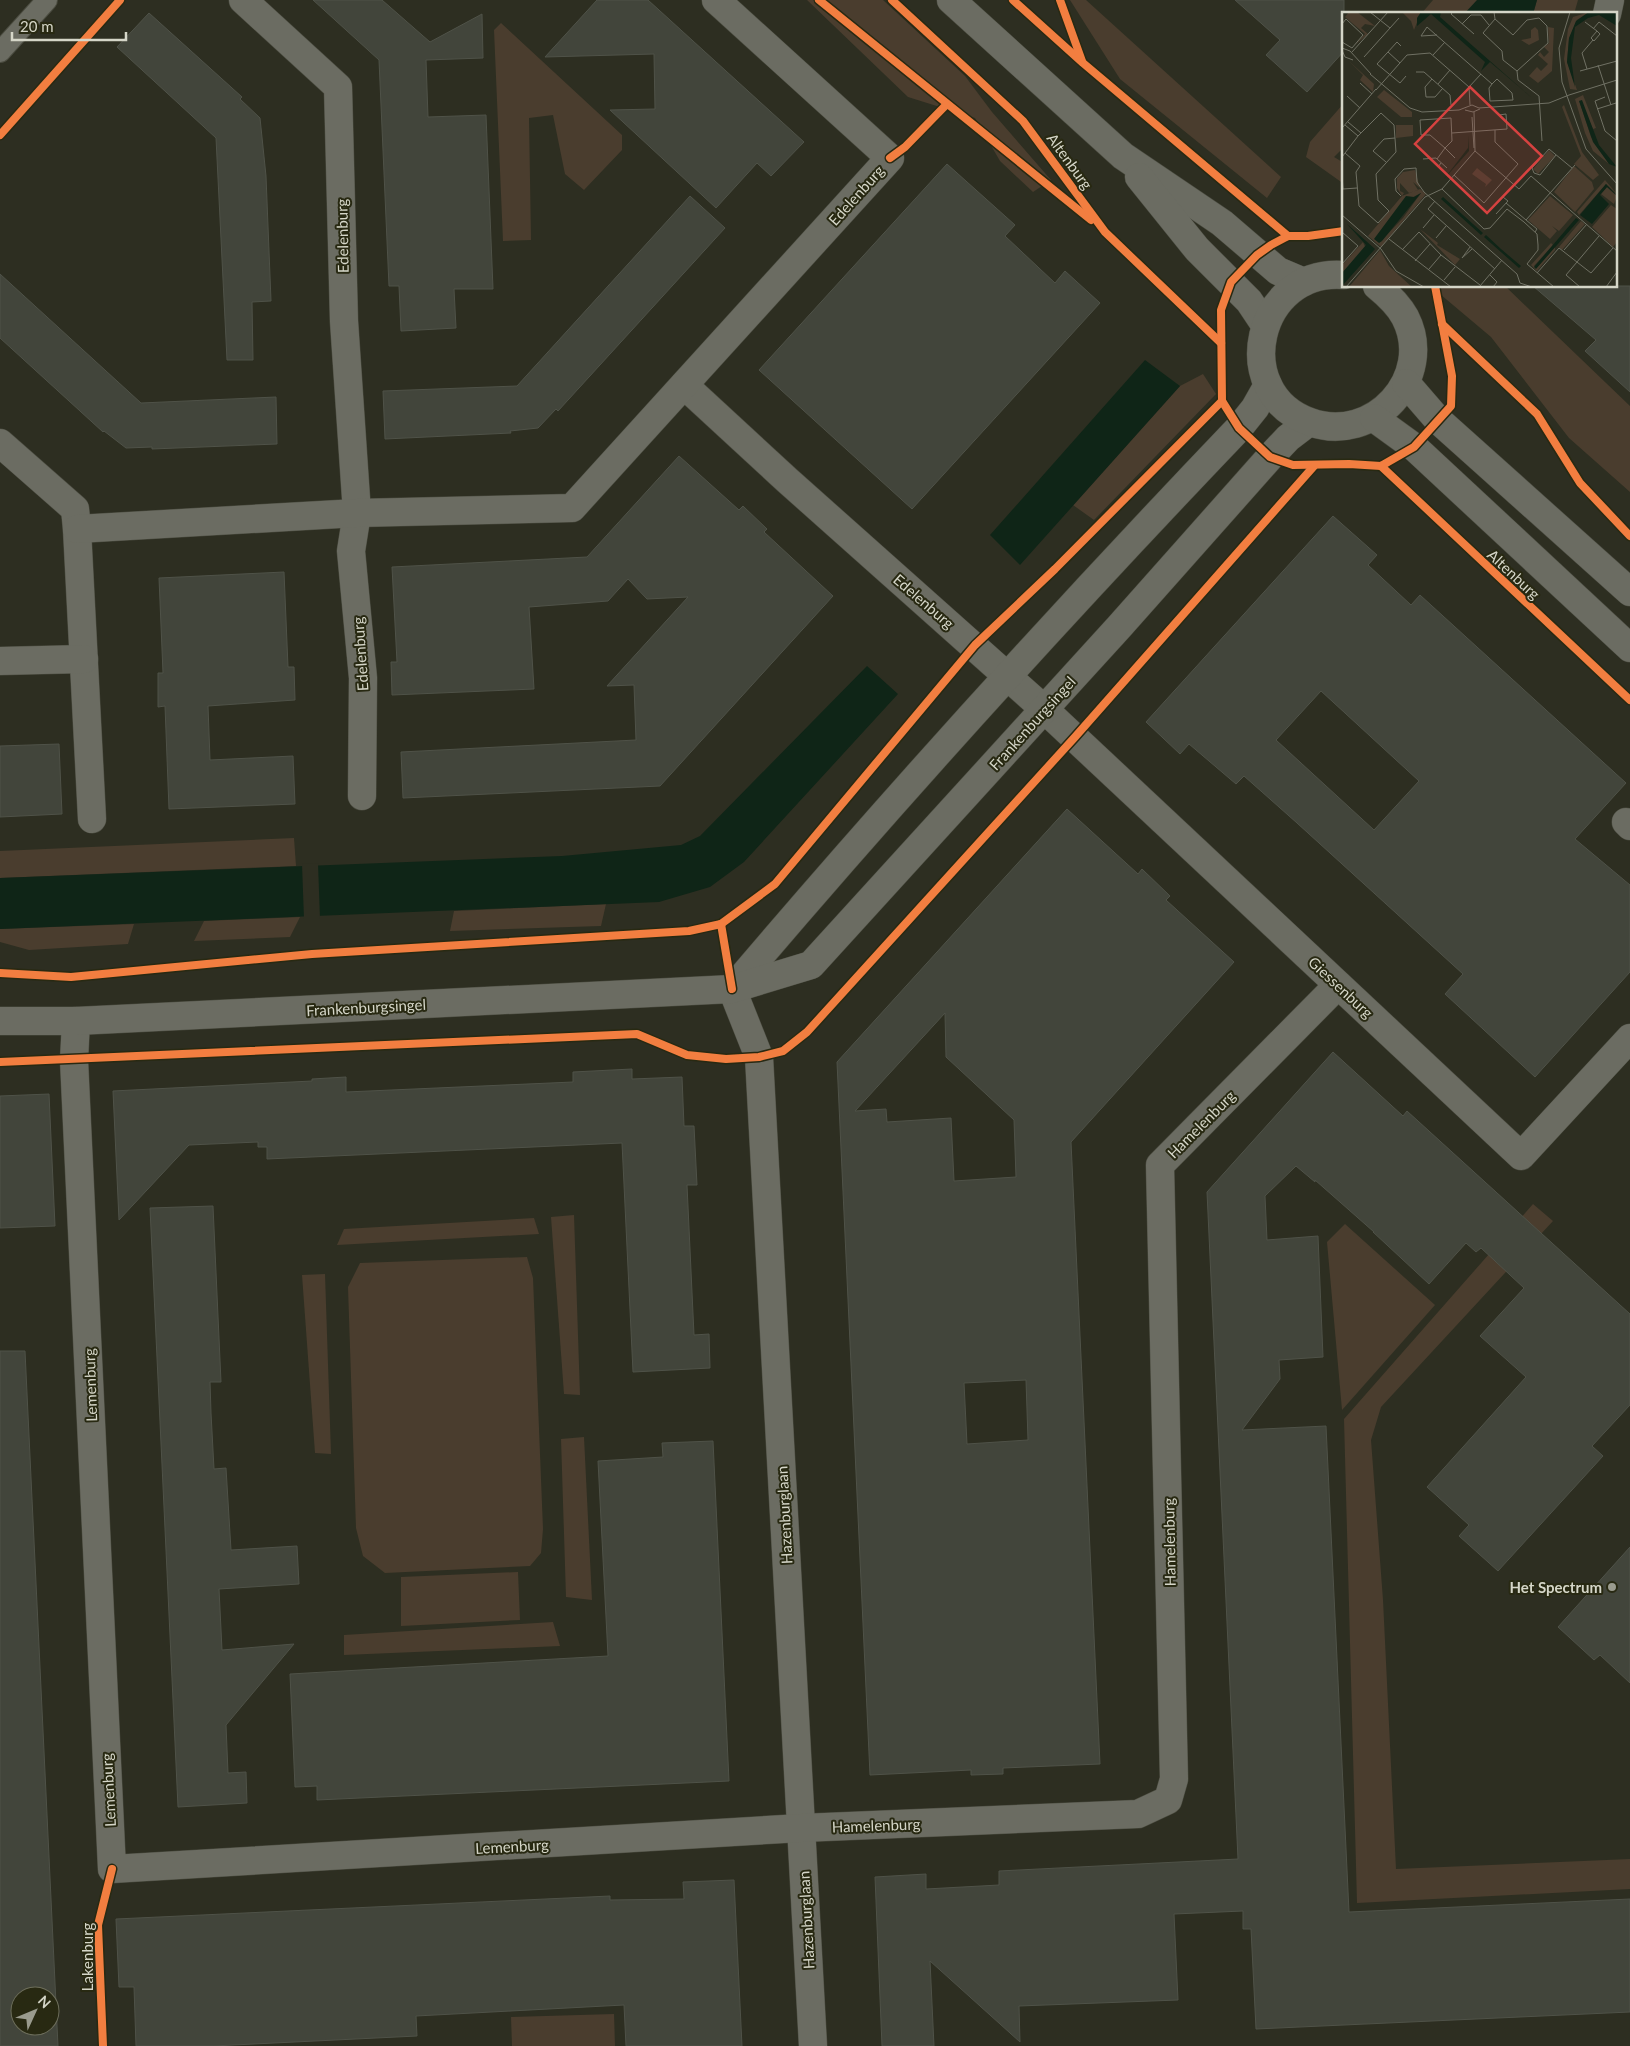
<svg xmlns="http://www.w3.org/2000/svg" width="1630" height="2046" viewBox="0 0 1630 2046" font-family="Lato,sans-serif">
<rect width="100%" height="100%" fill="#2d2e21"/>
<!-- green -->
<g fill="#4a3d2e">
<path d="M 807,0 L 883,0 L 965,76 L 992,112 L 1051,180 L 1033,192 L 1000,161 L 975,118 L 908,97 Z"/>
<path d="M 1070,0 L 1086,0 L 1281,177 L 1267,198 L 1120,79 Z"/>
<path d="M 1433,0 L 1478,0 L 1465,14 L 1421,14 Z"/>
<path d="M 1537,0 L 1578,0 L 1574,14 L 1533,14 Z"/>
<path d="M 501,23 L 622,135 L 622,150 L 584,190 L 565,174 L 553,115 L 529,118 L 531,240 L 503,241 L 494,30 Z"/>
<path d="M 1344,103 L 1344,147 L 1334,157 L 1344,163 L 1344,184 L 1306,157 L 1310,142 Z"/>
<path d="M 1437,286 L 1505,286 L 1630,406 L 1630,492 L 1569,438 L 1491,337 L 1434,289 Z"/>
<path d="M 1203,374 L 1216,394 L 1094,520 L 1073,505 L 1180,386 Z"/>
<path d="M 294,838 L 296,866 L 0,878 L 0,851 Z"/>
<path d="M 606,904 L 601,926 L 450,931 L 454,911 Z"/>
<path d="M 300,917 L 290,937 L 194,941 L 204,921 Z"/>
<path d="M 134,924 L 128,944 L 29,950 L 0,942 L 0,929 Z"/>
<path d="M 1533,1204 L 1553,1221 L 1381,1407 L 1371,1440 L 1383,1600 L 1396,1869 L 1630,1859 L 1630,1889 L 1357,1903 L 1344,1419 Z"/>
<path d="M 574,1215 L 580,1395 L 564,1394 L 551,1217 Z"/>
<path d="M 534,1218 L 539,1234 L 337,1245 L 344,1229 Z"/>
<path d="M 1345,1224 L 1435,1305 L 1342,1410 L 1327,1242 Z"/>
<path d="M 527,1257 L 533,1278 L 543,1529 L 541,1553 L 530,1566 L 385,1573 L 363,1556 L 356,1528 L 348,1287 L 360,1263 Z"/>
<path d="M 325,1274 L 331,1454 L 315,1453 L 302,1275 Z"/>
<path d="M 584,1437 L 592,1600 L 566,1597 L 561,1439 Z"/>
<path d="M 518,1572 L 520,1620 L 401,1626 L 401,1577 Z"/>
<path d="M 553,1622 L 560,1646 L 344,1655 L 344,1635 Z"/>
<path d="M 614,2014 L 615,2046 L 512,2046 L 511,2017 Z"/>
</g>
<!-- water -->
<g fill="#0f2517">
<path d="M 1477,0 L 1537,0 L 1533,14 L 1464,14 Z"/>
<path d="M 1145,360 L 1180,386 L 1020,565 L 990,535 Z"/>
<path d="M 867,666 L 898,694 L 744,862 L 710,887 L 659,902 L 0,929 L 0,878 L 562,856 L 681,845 L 700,836 Z"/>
</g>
<!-- pier -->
<path fill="#2d2e21" d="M 318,863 L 320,919 L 304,919 L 302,864 Z"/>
<!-- building -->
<g fill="#42453b" stroke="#4f5248" fill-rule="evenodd">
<path d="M 313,0 L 382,0 L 430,42 L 482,14 L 483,58 L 426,60 L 428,117 L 486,115 L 493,289 L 454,289 L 456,328 L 401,331 L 399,286 L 389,286 L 379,60 Z"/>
<path d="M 597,0 L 648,0 L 804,142 L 771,176 L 757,163 L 716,208 L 610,110 L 655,109 L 654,54 L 545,57 Z"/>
<path d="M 1235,0 L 1344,0 L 1344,51 L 1307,92 L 1266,55 L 1280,40 Z"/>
<path d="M 149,13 L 242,97 L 240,99 L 260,118 L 266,176 L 271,301 L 252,302 L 253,360 L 227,360 L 216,138 L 117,47 Z"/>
<path d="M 947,164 L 1015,225 L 1005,236 L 1055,283 L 1065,271 L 1100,303 L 912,509 L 759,370 Z"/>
<path d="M 690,196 L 725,228 L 558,411 L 556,409 L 538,428 L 510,431 L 511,433 L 385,439 L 383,391 L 517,386 Z"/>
<path d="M 0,274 L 141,403 L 276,397 L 277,444 L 152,449 L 152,447 L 126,448 L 104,431 L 103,432 L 0,338 Z"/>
<path d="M 1533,286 L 1630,286 L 1630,392 L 1585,351 L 1596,340 Z"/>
<path d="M 679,456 L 739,510 L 743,506 L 767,529 L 764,532 L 833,596 L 660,786 L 403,798 L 401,752 L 636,740 L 634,685 L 607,686 L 688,597 L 647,599 L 628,579 L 608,601 L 529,607 L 534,689 L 392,695 L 391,662 L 397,662 L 392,567 L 587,557 Z"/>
<path d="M 1333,516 L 1377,555 L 1368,565 L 1411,605 L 1420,595 L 1626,783 L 1575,839 L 1630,885 L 1630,972 L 1535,1077 L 1445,994 L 1463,974 L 1297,823 L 1244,776 L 1236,784 L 1189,744 L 1180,754 L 1146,722 ZM 1321,691 L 1419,781 L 1374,830 L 1276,740 Z"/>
<path d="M 284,572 L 288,667 L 294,667 L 295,700 L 208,706 L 210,760 L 293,756 L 295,804 L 169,809 L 165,706 L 158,707 L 158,673 L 163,673 L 159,578 Z"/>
<path d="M 59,744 L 62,814 L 0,817 L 0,746 Z"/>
<path d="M 1067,809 L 1138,874 L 1142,869 L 1170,896 L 1166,900 L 1234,962 L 1071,1142 L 1100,1764 L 1003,1768 L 1003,1774 L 971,1775 L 971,1770 L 870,1775 L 837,1062 ZM 945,1013 L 946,1057 L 1014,1120 L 1016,1177 L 954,1181 L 951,1118 L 887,1122 L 886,1109 L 855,1111 ZM 1026,1380 L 1028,1440 L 967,1444 L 964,1383 Z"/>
<path d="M 1333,1052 L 1403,1116 L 1407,1111 L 1630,1314 L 1630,1405 L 1592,1446 L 1603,1456 L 1498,1571 L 1459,1536 L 1469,1525 L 1427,1487 L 1526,1377 L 1480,1336 L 1524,1288 L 1481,1248 L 1476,1252 L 1466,1243 L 1429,1284 L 1373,1232 L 1374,1232 L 1315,1180 L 1315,1182 L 1296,1166 L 1265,1196 L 1267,1240 L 1318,1236 L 1323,1357 L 1279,1360 L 1280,1379 L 1242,1430 L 1326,1426 L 1349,1912 L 1630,1899 L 1630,2012 L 1256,2029 L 1251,1929 L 1243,1929 L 1243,1911 L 1174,1914 L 1178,2000 L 1019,2006 L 1020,2042 L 930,1961 L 934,2046 L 882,2046 L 875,1877 L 926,1874 L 926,1889 L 999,1885 L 999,1871 L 1238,1859 L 1207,1192 Z"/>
<path d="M 632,1069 L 632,1079 L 682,1077 L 684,1126 L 694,1126 L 697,1185 L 687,1185 L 694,1335 L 709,1334 L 710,1368 L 633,1372 L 622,1143 L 267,1159 L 267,1147 L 258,1147 L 258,1142 L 189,1145 L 119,1220 L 113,1091 L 312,1081 L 312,1079 L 346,1077 L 346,1092 L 573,1082 L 573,1072 Z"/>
<path d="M 49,1094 L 55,1226 L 0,1228 L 0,1096 Z"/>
<path d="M 213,1206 L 221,1382 L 210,1382 L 211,1413 L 214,1469 L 226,1468 L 231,1550 L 297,1546 L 299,1584 L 219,1589 L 222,1650 L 294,1644 L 226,1725 L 228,1773 L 246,1772 L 247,1803 L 178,1807 L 150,1208 Z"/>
<path d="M 0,1351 L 25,1351 L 58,2046 L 0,2046 ZM 20,1996 L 50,1996 L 50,2026 L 20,2026 Z"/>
<path d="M 713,1441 L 729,1781 L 317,1800 L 317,1786 L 295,1787 L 290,1674 L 608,1656 L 598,1461 L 663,1457 L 662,1443 Z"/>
<path d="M 1630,1547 L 1630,1683 L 1600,1655 L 1594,1660 L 1558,1627 Z"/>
<path d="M 734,1880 L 742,2046 L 626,2046 L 624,2005 L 416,2016 L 417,2036 L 213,2046 L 136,2046 L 134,1987 L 119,1987 L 116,1919 L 610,1896 L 610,1900 L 684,1899 L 683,1882 Z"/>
</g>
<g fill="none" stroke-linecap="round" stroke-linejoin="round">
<defs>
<path id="service" d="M 0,52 L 47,0"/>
<g id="minor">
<path d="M 243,0 L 338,87 L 344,321 L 357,513 L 351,551 L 363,678 L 362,796"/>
<path d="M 1607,14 L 1610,0"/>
<path d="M 684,385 L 787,480 L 1044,709 L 1521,1156 L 1630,1038"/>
<path d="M 0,443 L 75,509 L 77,529 L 92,819"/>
<path d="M 77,529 L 357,513 L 572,508 L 890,158 L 716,0"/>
<path d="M 0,661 L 84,659"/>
<path d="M 1626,822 L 1630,826"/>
<path d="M 732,989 L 759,1057 L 813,2046"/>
<path d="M 76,1021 L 74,1060 L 112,1869 L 801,1828 L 1138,1814 L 1168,1800 L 1174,1779 L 1160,1165 L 1338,985"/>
</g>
<g id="tertiary">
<path d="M 732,989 C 895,797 1065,610 1239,428 L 1255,408 L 1268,385"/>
<path d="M 0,1021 L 76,1021 L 732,989 L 811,965 L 1119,627 L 1270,457 L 1288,438 L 1309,422"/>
</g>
<g id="secondary">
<path d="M 951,0 L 1123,156 L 1222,223 L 1278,271 L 1304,282"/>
<path d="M 1139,177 L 1197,249 L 1249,301 L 1265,325"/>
<path d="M 1344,275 C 1256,268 1228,393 1310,422 C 1373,445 1436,377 1405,317 C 1398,304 1388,295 1377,286"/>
<path d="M 1406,383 L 1438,420 L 1630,592"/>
<path d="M 1374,418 L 1414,447 L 1630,648"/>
</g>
</defs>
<!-- service casing -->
<use href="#service" stroke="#4b4c40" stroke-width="22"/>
<!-- minor casing -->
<use href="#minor" stroke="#4b4c40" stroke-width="29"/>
<!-- tertiary casing -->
<use href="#tertiary" stroke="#4b4c40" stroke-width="29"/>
<!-- secondary casing -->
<use href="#secondary" stroke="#4b4c40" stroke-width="29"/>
<!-- service -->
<use href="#service" stroke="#6b6c62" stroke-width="20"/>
<!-- minor -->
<use href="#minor" stroke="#6b6c62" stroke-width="28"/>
<!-- tertiary -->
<use href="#tertiary" stroke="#6b6c62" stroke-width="28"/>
<!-- secondary -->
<use href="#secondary" stroke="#6b6c62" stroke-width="28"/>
<defs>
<g id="cycleway">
<path d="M 819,0 L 1091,220"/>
<path d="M 892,0 L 1023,121 L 1105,232 L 1221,343"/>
<path d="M 1013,0 L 1083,63 L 1288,236"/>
<path d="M 1060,0 L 1082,61"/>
<path d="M 0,135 L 120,0"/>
<path d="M 890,158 L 905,147 L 946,105"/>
<path d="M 1344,231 L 1308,236 L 1288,236 L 1271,245 L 1257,255 L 1231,282 L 1221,310 L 1222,401 L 1239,428 L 1270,457 L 1293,465 L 1349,464 L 1381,466 L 1414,447 L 1451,406 L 1452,376 L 1435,286"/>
<path d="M 1442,324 L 1537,414 L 1580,483 L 1630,536"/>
<path d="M 1381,466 L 1630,700"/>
<path d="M 721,924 L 732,989"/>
<path d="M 0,973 L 71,977 L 312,954 L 689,931 L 721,924 L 775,884 L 975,645 L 1055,569 L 1222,401"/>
<path d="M 0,1062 L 637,1034 L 687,1055 L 726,1059 L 759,1057 L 783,1051 L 807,1032 L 1075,737 L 1314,466"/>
<path d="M 103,2046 L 98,1925 L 112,1869"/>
</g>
</defs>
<!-- cycleway casing -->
<use href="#cycleway" stroke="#282912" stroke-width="11"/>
<!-- cycleway -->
<use href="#cycleway" stroke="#f27e40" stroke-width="8"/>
</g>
<!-- markers -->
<circle fill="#9a9b8e" stroke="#282912" stroke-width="2" cx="1612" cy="1587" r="5"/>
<g text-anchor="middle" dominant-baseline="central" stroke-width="4" stroke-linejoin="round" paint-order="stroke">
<!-- street labels -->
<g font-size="15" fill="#d5d6c8" stroke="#282912">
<text transform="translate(1070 161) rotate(54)">Altenburg</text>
<text transform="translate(856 195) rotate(-48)">Edelenburg</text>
<text transform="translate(342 236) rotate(-91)">Edelenburg</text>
<text transform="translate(1514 574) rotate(43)">Altenburg</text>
<text transform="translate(924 601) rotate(41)">Edelenburg</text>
<text transform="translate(360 654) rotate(-94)">Edelenburg</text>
<text transform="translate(1032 723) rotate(-48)">Frankenburgsingel</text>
<text transform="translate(1341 987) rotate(43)">Giessenburg</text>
<text transform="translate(366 1007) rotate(-3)">Frankenburgsingel</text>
<text transform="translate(1201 1124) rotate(-45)">Hamelenburg</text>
<text transform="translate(90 1385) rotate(-92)">Lemenburg</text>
<text transform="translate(784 1515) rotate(-93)">Hazenburglaan</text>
<text transform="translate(1169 1542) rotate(-91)">Hamelenburg</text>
<text transform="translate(108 1790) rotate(-93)">Lemenburg</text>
<text transform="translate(876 1825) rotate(-2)">Hamelenburg</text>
<text transform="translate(512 1846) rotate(-3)">Lemenburg</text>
<text transform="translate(806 1920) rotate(-93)">Hazenburglaan</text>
<text transform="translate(87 1957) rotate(-90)">Lakenburg</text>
</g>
<!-- poi labels -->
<g font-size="15" font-weight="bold" fill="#d5d6c8" stroke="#282912" text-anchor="end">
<text x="1602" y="1587">Het Spectrum</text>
</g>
</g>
<!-- overview -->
<g transform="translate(1342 12)">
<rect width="275" height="275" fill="#2d2e21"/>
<path d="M 7,0 L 15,0 L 33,14 L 23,12 L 19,16 L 26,22 L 13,33 L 23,22 L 3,5 ZM 60,0 L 79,0 L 72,18 L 69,9 ZM 247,0 L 235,8 L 227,27 L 225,50 L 235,78 L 228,77 L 222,47 L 226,17 L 231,5 ZM 193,15 L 196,18 L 197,28 L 187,33 L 179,28 L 189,26 L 189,18 ZM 206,15 L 212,16 L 210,59 L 196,71 L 187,64 L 195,55 L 199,59 L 206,52 L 196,43 L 198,40 L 202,45 L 207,40 L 202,35 L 207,31 ZM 7,49 L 32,72 L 31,80 L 18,68 L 21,63 ZM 42,78 L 70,100 L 70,105 L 59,105 L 35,85 ZM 241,83 L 254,116 L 251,117 L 237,88 L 249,125 L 267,152 L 251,139 L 243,121 L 233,87 ZM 222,93 L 240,140 L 257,163 L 251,168 L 232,152 L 239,144 L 220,95 ZM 54,113 L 71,113 L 71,124 L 54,126 ZM 207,138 L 213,144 L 196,162 L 191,157 ZM 232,154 L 250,170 L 252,177 L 233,200 L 212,180 ZM 135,156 L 150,168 L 143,175 L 144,172 L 130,162 ZM 73,158 L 78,176 L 71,170 L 76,178 L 67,181 L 58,171 L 58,179 L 62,181 L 60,184 L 55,176 L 55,166 L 61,160 ZM 263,168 L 275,182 L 264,172 L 237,203 L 235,200 ZM 265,175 L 275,184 L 272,192 L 259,182 ZM 78,177 L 84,182 L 39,235 L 26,224 L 60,184 ZM 79,181 L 61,206 L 37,231 L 62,190 ZM 208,184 L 231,203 L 217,219 L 210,214 L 215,219 L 208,227 L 186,208 ZM 269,193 L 275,197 L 275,230 L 271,235 L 250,215 ZM 239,209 L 243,212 L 220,238 L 217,235 ZM 78,217 L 96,231 L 95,233 L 118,247 L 113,253 ZM 21,230 L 24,237 L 2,259 L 0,266 L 0,253 ZM 209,231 L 211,233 L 192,254 L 194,256 L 213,234 L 213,238 L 195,259 L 189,253 ZM 38,238 L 47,254 L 70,275 L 7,275 Z" fill="#4a3d2e" fill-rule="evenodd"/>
<path d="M 79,0 L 99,0 L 98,5 L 190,86 L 148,50 L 139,59 L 143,50 L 89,2 L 75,14 L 75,6 ZM 247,0 L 275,0 L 275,14 L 257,3 L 246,6 L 233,15 L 229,46 L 233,75 L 225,50 L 227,26 L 234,9 ZM 240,88 L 257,133 L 275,155 L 267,152 L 251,130 L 237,89 ZM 126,124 L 127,139 L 102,167 L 126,136 ZM 264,172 L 275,184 L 265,175 L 258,183 L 267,192 L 250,212 L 238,203 ZM 79,181 L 40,229 L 37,231 L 32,227 L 64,184 L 72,185 ZM 101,185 L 141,221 L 139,223 L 99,187 ZM 234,206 L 237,208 L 194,257 L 192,255 ZM 5,212 L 33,237 L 0,274 L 0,261 L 24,233 ZM 144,223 L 159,237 L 179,254 L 177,256 L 142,225 Z" fill="#0f2517"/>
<path fill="none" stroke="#707164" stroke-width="1" d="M 28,0 L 48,16M 111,0 L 109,2 L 132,22M 152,0 L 153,7 L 141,21 L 160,39 L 161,48 L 175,59 L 176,68 L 197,84 L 200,129M 228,0 L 217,36 L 220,70 L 244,137 L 275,172M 153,7 L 171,23 L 185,8 L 197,6 L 205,14 L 206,31 L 175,59M 243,10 L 255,19 L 258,22 L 252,29 L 249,26 L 255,19M 0,12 L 4,7 L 21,23 L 10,36 L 0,30M 120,12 L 129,3 L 139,3 L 147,13M 251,17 L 257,10 L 275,24M 79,24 L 85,15 L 150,72 L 147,76 L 148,89 L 171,88 L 170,81 L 155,67 L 150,72M 79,24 L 95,23M 59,34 L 55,30 L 35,52 L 58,71 L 64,64M 0,36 L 8,39 L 29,62M 0,38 L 3,45 L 11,48M 10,40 L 46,0M 46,40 L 58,51M 91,43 L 103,30M 22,45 L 57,6M 256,53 L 269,93M 245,57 L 240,41 L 251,28M 238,59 L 275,49M 74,60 L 82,60 L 108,83 L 109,93M 28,62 L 68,96 L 80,100 L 117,98 L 130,93 L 137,96 L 207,91 L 227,83M 90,67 L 83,75 L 84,85 L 93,85 L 101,76M 18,71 L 30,82M 96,72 L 108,58M 127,75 L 139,62M 34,78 L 65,43 L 88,41 L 127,75 L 128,93M 227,83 L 275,68M 5,84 L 18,96M 263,85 L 253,89 L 263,119 L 275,129M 255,97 L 274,91M 123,98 L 131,100 L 138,97M 130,105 L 132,136M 6,110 L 19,121M 3,113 L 16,124M 0,116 L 34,77M 110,121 L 165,117 L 164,102 L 157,103M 133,139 L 177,177 L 189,164 L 275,239M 3,141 L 18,154 L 14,160 L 17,194 L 36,211 L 47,199 L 36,188 L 34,162 L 54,140 L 52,113 L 39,101 L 16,124M 0,145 L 16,124M 81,147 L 94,146 L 105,156M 88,147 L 96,155 L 99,151M 95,147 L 103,136 L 110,129 L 109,106 L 78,108 L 79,123 L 88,123 L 103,136 L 113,146M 44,150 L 31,139 L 42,127 L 53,126M 192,161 L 190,156 L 207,137 L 230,156M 192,161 L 198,163 L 214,143M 0,163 L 1,177 L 15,176M 112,163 L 142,191 L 176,152 L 153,130 L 153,118M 100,177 L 142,217 L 148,216 L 165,197 L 182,210 L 195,222 L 196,233 L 196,238 L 185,252M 59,184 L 54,179 L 53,167 L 62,157 L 74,156 L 75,170 L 82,180 L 175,262M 93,189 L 86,197 L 153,257M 164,191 L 184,208M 154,202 L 166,189 L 161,185M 0,203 L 39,237 L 54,259 L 82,275M 81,216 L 92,203M 0,220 L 16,234 L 0,252M 193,220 L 195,217 L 184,208 L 233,153M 94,226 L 104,214M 47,227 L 109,275M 128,235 L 120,246 L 130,237M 60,238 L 77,220 L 99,243 L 138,273M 222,238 L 245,212M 73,249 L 88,232M 185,252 L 212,275M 87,257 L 99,243M 195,261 L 217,236 L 249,261 L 271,236M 175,262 L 178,271 L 190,275M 148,263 L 155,270 L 151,275M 102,268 L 113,255M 138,274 L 160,248M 4,275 L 83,185 L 100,177 L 133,139 L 132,100M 238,275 L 224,263 L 257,224M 264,275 L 275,260"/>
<path fill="#d64240" fill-opacity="0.15" stroke="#d64240" stroke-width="2.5" d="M 128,75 L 200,144 L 145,201 L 73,132 Z"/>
<rect width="275" height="275" fill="none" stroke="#d5d6c8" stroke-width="2.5"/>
</g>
<!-- north arrow -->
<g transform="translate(35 2011) rotate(46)"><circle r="24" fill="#282912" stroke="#6d6e5b"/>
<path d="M0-4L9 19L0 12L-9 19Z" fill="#9a9b8e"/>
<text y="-8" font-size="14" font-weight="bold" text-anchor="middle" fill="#d5d6c8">N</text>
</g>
<!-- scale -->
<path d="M12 32v8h114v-8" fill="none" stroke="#d5d6c8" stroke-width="2.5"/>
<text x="20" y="32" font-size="15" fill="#d5d6c8" stroke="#282912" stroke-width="4" paint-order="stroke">20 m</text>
</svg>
